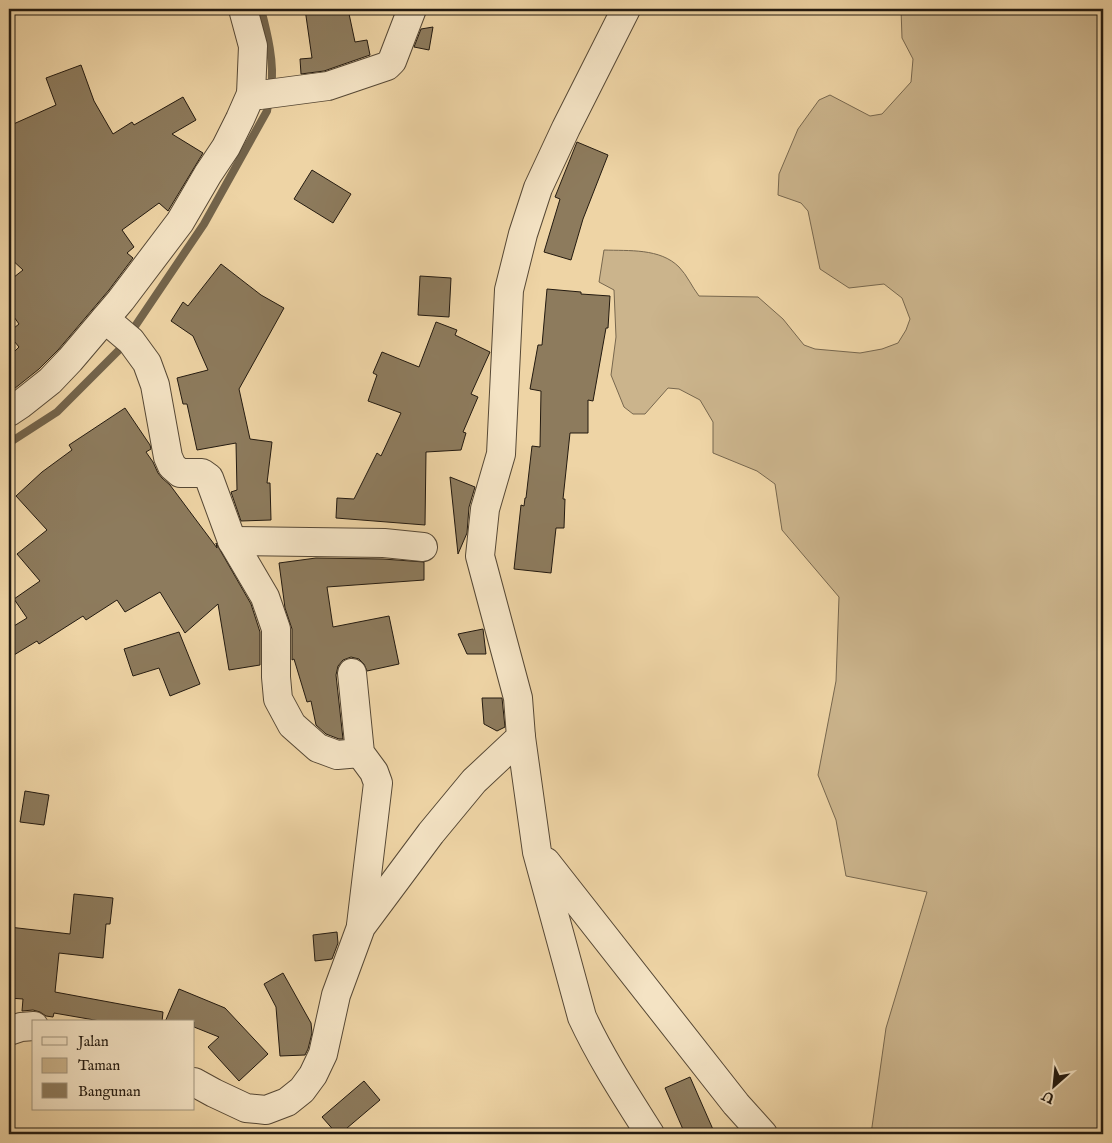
<svg xmlns="http://www.w3.org/2000/svg" width="1112" height="1143" viewBox="0 0 1112 1143" font-family="'IM FELL English',serif">
<rect width="100%" height="100%" fill="#eed4a5"/>
<filter id="stains"><feTurbulence type="fractalNoise" baseFrequency=".004" numOctaves="4"/><feColorMatrix values="0 0 0 0 .2 0 0 0 0 .09 0 0 0 0 .02 0 0 0 .5 -.17"/></filter>
<radialGradient id="worn" r=".72"><stop offset=".6" stop-color="#630" stop-opacity="0"/><stop offset="1" stop-color="#630" stop-opacity=".3"/></radialGradient>
<!-- green -->
<path fill="#cbb48c" stroke="#77674e" d="M 901,9 L 1103,9 L 1103,1134 L 871,1134 L 886,1028 L 927,892 L 846,876 L 836,820 L 818,775 L 836,681 L 839,597 L 782,530 L 775,484 L 757,471 L 713,453 L 713,422 L 700,400 L 679,389 L 668,388 L 645,414 L 633,414 L 624,407 L 611,375 L 616,337 L 614,290 L 599,282 L 604,250 C 629,251 660,248 679,267 C 687,275 692,287 699,296 L 758,297 L 783,319 L 804,345 L 815,349 L 860,353 L 882,349 L 898,343 L 906,330 L 910,319 L 902,298 L 884,284 L 849,288 L 820,269 L 808,211 L 801,203 L 778,195 L 779,174 L 798,129 L 819,100 L 830,95 L 870,116 L 882,114 L 911,82 L 913,59 L 902,38 Z"/>
<g fill="none" stroke-linecap="round" stroke-linejoin="round">
<!-- stream -->
<g stroke="#73644b" stroke-width="8">
<path d="M 261,9 C 267,32 275,64 271,88"/>
<path d="M 9,443 L 57,412 L 119,350 L 204,224 L 267,111 L 269,99"/>
</g>
</g>
<!-- building -->
<g fill="#8d7b5d" stroke="#231a10">
<path d="M 305,9 L 348,9 L 355,42 L 367,40 L 370,55 L 324,71 L 301,74 L 300,59 L 312,58 Z"/>
<path d="M 433,27 L 429,50 L 414,47 L 421,29 Z"/>
<path d="M 81,65 L 94,101 L 113,134 L 132,122 L 134,125 L 183,97 L 196,120 L 172,134 L 203,153 L 168,211 L 159,203 L 122,230 L 134,247 L 127,253 L 133,258 L 109,290 L 58,350 L 39,369 L 9,393 L 9,357 L 19,347 L 9,335 L 9,332 L 19,324 L 9,310 L 9,281 L 23,270 L 9,257 L 9,126 L 56,105 L 46,78 Z"/>
<path d="M 577,142 L 608,155 L 583,219 L 571,260 L 544,252 L 560,199 L 555,197 Z"/>
<path d="M 312,170 L 351,194 L 333,223 L 294,199 Z"/>
<path d="M 221,264 L 261,295 L 284,308 L 239,389 L 250,439 L 272,442 L 267,483 L 270,483 L 271,520 L 241,521 L 231,492 L 237,490 L 236,443 L 197,450 L 187,404 L 183,404 L 177,378 L 208,370 L 193,336 L 171,321 L 183,302 L 188,306 Z"/>
<path d="M 420,276 L 451,278 L 449,317 L 418,315 Z"/>
<path d="M 547,289 L 581,292 L 581,294 L 610,296 L 608,328 L 606,328 L 593,401 L 588,400 L 588,433 L 570,433 L 563,499 L 565,499 L 564,528 L 556,528 L 551,573 L 514,569 L 521,505 L 524,506 L 525,498 L 526,498 L 532,446 L 540,447 L 541,391 L 530,389 L 538,345 L 542,345 Z"/>
<path d="M 436,322 L 457,330 L 455,335 L 490,352 L 471,394 L 478,397 L 463,432 L 466,433 L 461,450 L 426,452 L 425,525 L 336,518 L 337,498 L 354,499 L 377,453 L 381,456 L 401,413 L 368,401 L 377,375 L 373,373 L 382,352 L 419,367 Z"/>
<path d="M 125,408 L 150,445 L 151,449 L 146,452 L 153,462 L 158,473 L 162,478 L 170,485 L 217,548 L 216,543 L 251,604 L 260,632 L 260,665 L 229,670 L 218,604 L 185,633 L 160,592 L 125,612 L 117,600 L 86,620 L 83,616 L 39,644 L 37,641 L 9,658 L 9,629 L 27,618 L 14,599 L 40,581 L 17,554 L 47,530 L 16,496 L 42,472 L 72,450 L 69,445 Z"/>
<path d="M 450,477 L 475,487 L 469,507 L 467,533 L 458,554 Z"/>
<path d="M 316,558 L 383,559 L 424,562 L 424,580 L 327,587 L 333,627 L 389,616 L 399,664 L 367,671 L 364,664 L 359,659 L 351,657 L 343,660 L 338,666 L 336,675 L 343,739 L 339,739 L 326,734 L 316,725 L 311,701 L 307,702 L 294,659 L 292,660 L 292,629 L 285,608 L 279,563 Z"/>
<path d="M 483,629 L 486,654 L 467,654 L 458,634 Z"/>
<path d="M 179,632 L 200,684 L 170,696 L 159,668 L 133,676 L 124,649 Z"/>
<path d="M 482,698 L 502,698 L 505,727 L 497,731 L 484,724 Z"/>
<path d="M 25,791 L 49,795 L 44,825 L 20,822 Z"/>
<path d="M 74,894 L 113,898 L 110,924 L 106,924 L 103,958 L 59,953 L 55,992 L 163,1012 L 162,1022 L 106,1022 L 54,1013 L 53,1017 L 46,1016 L 40,1012 L 33,1010 L 22,1011 L 23,999 L 9,998 L 9,927 L 70,934 Z"/>
<path d="M 337,932 L 338,943 L 332,959 L 315,961 L 313,935 Z"/>
<path d="M 283,973 L 311,1023 L 312,1033 L 308,1049 L 305,1055 L 280,1056 L 276,1007 L 264,984 Z"/>
<path d="M 179,989 L 225,1008 L 268,1054 L 239,1081 L 208,1047 L 219,1037 L 194,1027 L 194,1022 L 165,1022 Z"/>
<path d="M 690,1077 L 715,1134 L 685,1134 L 665,1088 Z"/>
<path d="M 364,1081 L 380,1100 L 340,1134 L 337,1134 L 322,1117 Z"/>
</g>
<g fill="none" stroke-linecap="round" stroke-linejoin="round">
<defs>
<g id="minor">
<path d="M 251,94 L 260,95 L 328,86 L 387,66 L 392,61 L 412,9"/>
<path d="M 105,319 L 131,341 L 147,363 L 155,385 L 168,457 L 172,466 L 180,473 L 202,473 L 209,478 L 232,541 L 265,597 L 276,629 L 276,677 L 278,699 L 292,725 L 318,748 L 337,755 L 360,753"/>
<path d="M 9,412 L 21,404 L 50,381 L 70,360 L 121,300 L 180,222 L 208,174 L 226,147 L 240,119 L 251,94 L 253,46 L 243,9"/>
<path d="M 232,541 L 384,543 L 423,547"/>
<path d="M 352,673 L 360,753 L 374,772 L 378,783 L 361,925"/>
<path d="M 521,737 L 537,852 L 582,1017 C 601,1058 626,1096 650,1134"/>
<path d="M 546,862 L 736,1104 L 763,1134"/>
<path d="M 9,1031 L 21,1027 L 34,1026"/>
<path d="M 194,1082 L 214,1093 L 246,1108 L 266,1110 L 287,1102 L 302,1090 L 313,1075 L 323,1054 L 336,995 L 361,927 L 431,833 L 474,781 L 521,737 L 518,698 L 480,556 L 485,509 L 501,454 L 509,290 L 523,234 L 538,188 L 566,128 L 626,9"/>
</g>
</defs>
<!-- minor casing -->
<use href="#minor" stroke="#564835" stroke-width="30"/>
<!-- minor -->
<use href="#minor" stroke="#f4e3c4" stroke-width="28"/>
</g>
<!-- margin -->
<rect width="1112" height="1143" fill="none" stroke="#eed4a5" stroke-width="30"/>
<rect x="10" y="10" width="1092" height="1123" fill="none" stroke="#231a10" stroke-width="2.5"/>
<rect x="15" y="15" width="1082" height="1113" fill="none" stroke="#231a10"/>
<!-- legend -->
<rect x="32" y="1020" width="162" height="90" fill="#f4e3c4" stroke="#a0937c"/>
<rect x="42" y="1037" width="25" height="8" fill="#f4e3c4" stroke="#a0937c"/>
<text x="78" y="1046" font-size="15" fill="#231a10">Jalan</text>
<rect x="42" y="1058" width="25" height="15" fill="#cbb48c" stroke="#a0937c"/>
<text x="78" y="1070" font-size="15" fill="#231a10">Taman</text>
<rect x="42" y="1083" width="25" height="15" fill="#8d7b5d" stroke="#a0937c"/>
<text x="78" y="1096" font-size="15" fill="#231a10">Bangunan</text>
<!-- north arrow -->
<g transform="translate(1054 1086) rotate(207)" stroke="#f4e3c4" stroke-width="4" paint-order="stroke">
<path d="M0-4L9 19L0 12L-9 19Z" fill="#231a10"/>
<text y="-8" font-size="14" font-weight="bold" text-anchor="middle" fill="#231a10">U</text>
</g>
<rect width="100%" height="100%" filter="url(#stains)"/>
<rect width="100%" height="100%" fill="url(#worn)"/>
</svg>
